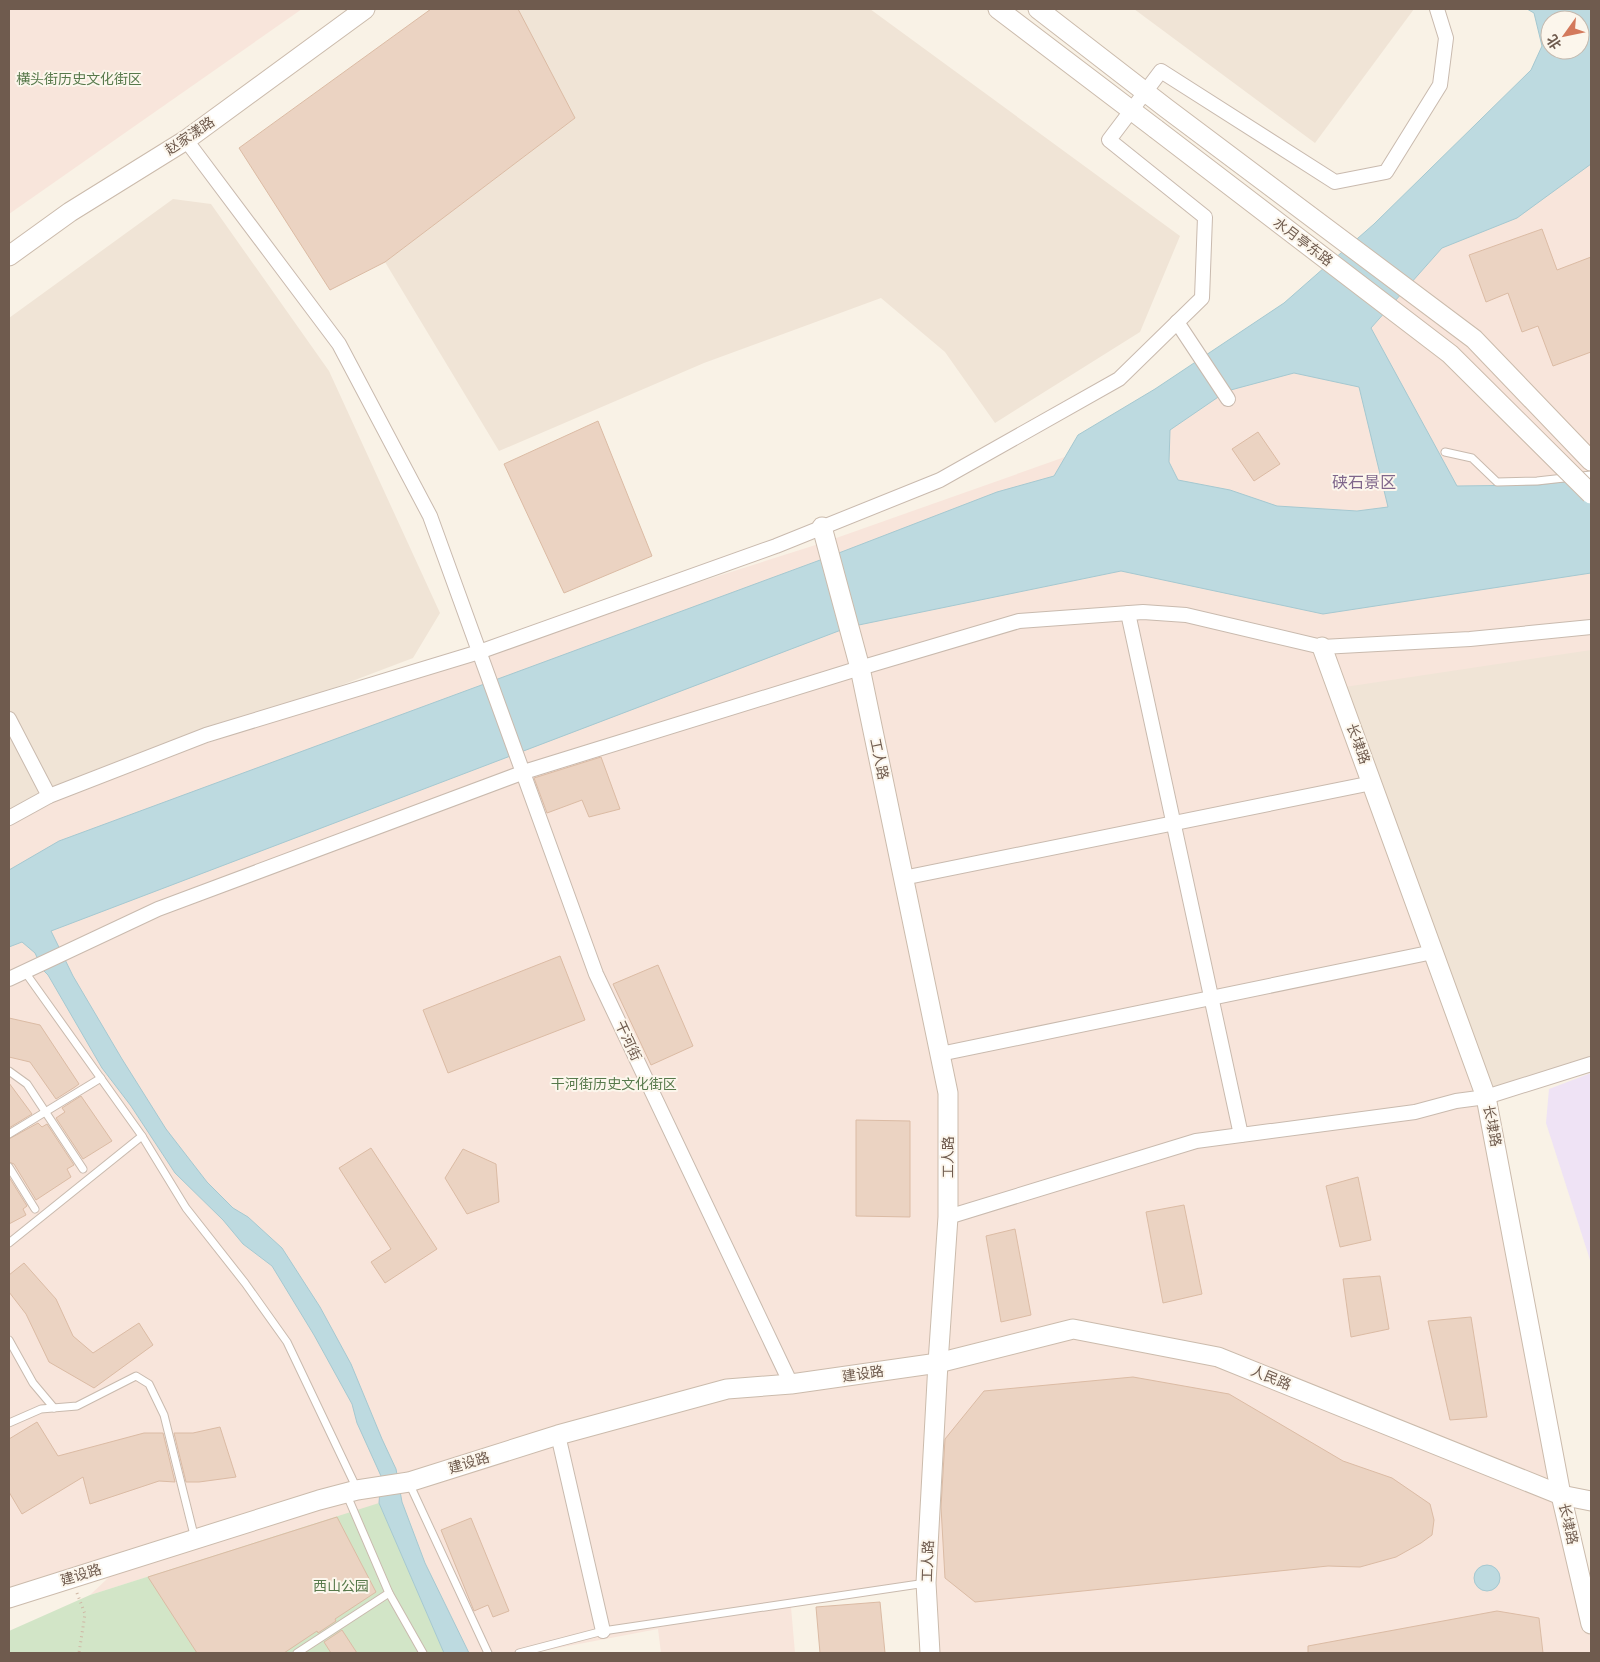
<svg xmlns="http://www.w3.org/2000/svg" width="1600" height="1662" viewBox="0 0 1600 1662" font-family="'Nunito Sans','Noto Sans SC',sans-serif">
<rect width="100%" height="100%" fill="#f9f2e6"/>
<!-- residential -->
<g fill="#f0e4d6">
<path d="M 516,9 L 870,9 L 1180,236 L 1140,332 L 995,423 L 945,352 L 881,298 L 704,363 L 499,451 L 385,262 L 575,118 Z"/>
<path d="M 1134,9 L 1414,9 L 1315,143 Z"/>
<path d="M 173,199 L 211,204 L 329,371 L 440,613 L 413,658 L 49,796 L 9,818 L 9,318 Z"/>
<path d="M 1591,649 L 1591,1064 L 1486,1097 L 1326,687 Z"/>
</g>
<!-- commercial -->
<g fill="#f8e5db">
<path d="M 9,9 L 302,9 L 9,214 Z"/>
<path d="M 1591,152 L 1591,650 L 1338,688 L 1486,1097 L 1591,1601 L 1591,1653 L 930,1653 L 926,1583 L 791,1607 L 795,1653 L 661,1653 L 658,1629 L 531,1653 L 444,1653 L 379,1504 L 90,1595 L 125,1562 L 9,1598 L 9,818 L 49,796 L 479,652 L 825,542 L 1161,423 Z"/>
</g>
<!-- education -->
<path fill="#efe3f5" d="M 1591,1073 L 1591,1263 L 1546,1123 L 1549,1089 Z"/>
<!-- green -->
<path fill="#d2e5c7" d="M 379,1503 L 444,1653 L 9,1653 L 9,1631 L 90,1595 Z"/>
<!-- water -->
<g fill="#bddae0" stroke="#a5c8d0" fill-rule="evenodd">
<path d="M 1527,9 L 1591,9 L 1591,164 L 1517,218 L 1442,248 L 1371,328 L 1457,486 L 1539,485 L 1591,478 L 1591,573 L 1323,614 L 1121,571 L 849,627 L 51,931 L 73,976 L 122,1059 L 166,1129 L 207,1182 L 233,1208 L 248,1217 L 282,1248 L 320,1307 L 351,1364 L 382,1439 L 396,1469 L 402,1502 L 425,1563 L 469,1653 L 444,1653 L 379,1503 L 381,1476 L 357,1423 L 352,1404 L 314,1335 L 272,1266 L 243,1244 L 223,1220 L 175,1173 L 131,1106 L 102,1068 L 48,975 L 43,970 L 35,953 L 22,942 L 9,947 L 9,870 L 59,841 L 831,556 L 997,492 L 1054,476 L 1078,435 L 1155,389 L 1284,303 L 1374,224 L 1531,70 L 1542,46 L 1534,13 ZM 1550,20 L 1580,20 L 1580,50 L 1550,50 ZM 1294,373 L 1359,387 L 1388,507 L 1357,511 L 1277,506 L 1230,490 L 1178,480 L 1169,462 L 1170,430 L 1227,391 Z"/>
<circle cx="1487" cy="1578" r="13"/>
</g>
<!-- building -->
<g fill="#ebd3c2" stroke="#dbbba4">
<path d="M 431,9 L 518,9 L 575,118 L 385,262 L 330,290 L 239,148 Z"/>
<path d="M 1542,229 L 1557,270 L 1591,257 L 1591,352 L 1553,366 L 1538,326 L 1522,332 L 1508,293 L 1486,302 L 1469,255 Z"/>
<path d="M 598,421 L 652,556 L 564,593 L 504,464 Z"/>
<path d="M 1258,432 L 1280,464 L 1254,481 L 1232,449 Z"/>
<path d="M 601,757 L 620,809 L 589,817 L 582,800 L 547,813 L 534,778 Z"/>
<path d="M 560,956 L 585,1020 L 448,1073 L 423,1010 Z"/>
<path d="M 658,965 L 693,1046 L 651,1065 L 613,984 Z"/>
<path d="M 9,1018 L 40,1025 L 79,1084 L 75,1087 L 56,1099 L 30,1062 L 9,1057 Z"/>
<path d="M 9,1083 L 32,1114 L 9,1128 Z"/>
<path d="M 81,1096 L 112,1141 L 83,1159 L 56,1118 L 65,1112 L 62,1108 Z"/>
<path d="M 856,1120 L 910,1121 L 910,1217 L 856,1216 Z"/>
<path d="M 38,1123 L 42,1127 L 47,1124 L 74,1165 L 67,1169 L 71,1177 L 36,1200 L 14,1164 L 9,1162 L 9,1139 Z"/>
<path d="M 371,1148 L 437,1249 L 385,1283 L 371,1262 L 391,1249 L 339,1168 Z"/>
<path d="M 463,1149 L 496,1164 L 499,1202 L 467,1214 L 445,1178 Z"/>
<path d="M 9,1177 L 27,1206 L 23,1209 L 26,1215 L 9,1224 Z"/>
<path d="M 1358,1177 L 1371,1240 L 1340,1247 L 1326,1186 Z"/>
<path d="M 1184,1205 L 1202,1294 L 1163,1303 L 1146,1212 Z"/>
<path d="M 1015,1229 L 1031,1315 L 1001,1322 L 986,1236 Z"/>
<path d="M 24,1263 L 56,1299 L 73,1336 L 93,1353 L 139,1323 L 153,1345 L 94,1388 L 49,1362 L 26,1314 L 9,1292 L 9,1275 Z"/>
<path d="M 1380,1276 L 1389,1329 L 1351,1337 L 1343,1279 Z"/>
<path d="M 1471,1317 L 1487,1417 L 1450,1420 L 1428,1321 Z"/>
<path d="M 1133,1377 L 1229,1394 L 1343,1461 L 1392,1478 L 1430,1504 L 1434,1520 L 1432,1535 L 1421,1543 L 1396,1557 L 1360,1567 L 1328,1566 L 975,1602 L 945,1578 L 941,1507 L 945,1439 L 984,1391 Z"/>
<path d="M 37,1422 L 58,1456 L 144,1433 L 163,1433 L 175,1482 L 159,1481 L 90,1504 L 83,1477 L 22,1514 L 9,1492 L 9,1439 Z"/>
<path d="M 220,1427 L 236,1477 L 199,1482 L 186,1482 L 174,1433 L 193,1433 Z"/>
<path d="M 337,1517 L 376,1592 L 335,1619 L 336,1621 L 318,1633 L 317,1631 L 284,1653 L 197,1653 L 148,1577 Z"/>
<path d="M 471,1518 L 509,1611 L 493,1617 L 488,1605 L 474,1611 L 441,1530 Z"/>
<path d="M 880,1602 L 885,1653 L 820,1653 L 816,1607 Z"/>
<path d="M 1497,1611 L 1539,1618 L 1543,1653 L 1308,1653 L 1308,1646 Z"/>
<path d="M 342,1630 L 357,1653 L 331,1653 L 324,1642 Z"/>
</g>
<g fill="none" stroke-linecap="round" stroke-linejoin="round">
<defs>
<g id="lane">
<path d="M 1445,452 L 1472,458 L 1497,482 L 1537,481 L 1591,475"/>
<path d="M 25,972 L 142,1136 L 186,1208 L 245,1283 L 287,1342 L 357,1489"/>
<path d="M 9,1071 L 27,1084 L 83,1169"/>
<path d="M 9,1134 L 101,1078"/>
<path d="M 9,1167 L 35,1209"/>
<path d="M 9,1243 L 142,1136"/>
<path d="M 9,1340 L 33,1383 L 54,1408"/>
<path d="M 9,1423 L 41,1409 L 77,1406 L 136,1376 L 149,1384 L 164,1415 L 195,1539"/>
<path d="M 409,1483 L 488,1653"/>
<path d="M 346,1493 L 389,1593 L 423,1653"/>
<path d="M 297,1653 L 389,1593"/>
<path d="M 519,1653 L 603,1631 L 926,1583"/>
</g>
<g id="street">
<path d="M 186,140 L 339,344 L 430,516 L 596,974 L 791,1384"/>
<path d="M 1177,322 L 1228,399"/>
<path d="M 1128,613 L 1241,1135"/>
<path d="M 9,719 L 49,796"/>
<path d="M 9,818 L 49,796 L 206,735 L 479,652 L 776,546 L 940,480 L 1119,379 L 1202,298 L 1205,217 L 1109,140 L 1161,71 L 1335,182 L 1386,172 L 1440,85 L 1446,38 L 1437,9"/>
<path d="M 903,878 L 1372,783"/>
<path d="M 9,979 L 158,909 L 527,771 L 860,668 L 1019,621 L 1143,612 L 1186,615 L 1322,647 L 1470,639 L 1591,627"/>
<path d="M 940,1054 L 1433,952"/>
<path d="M 948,1217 L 1196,1141 L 1415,1112 L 1456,1101 L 1486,1097 L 1591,1064"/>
<path d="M 558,1435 L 603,1631"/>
</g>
<g id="secondary">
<path d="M 998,9 L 1156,129"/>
<path d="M 1038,9 L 1166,108 L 1474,339 L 1591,461"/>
<path d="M 9,256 L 70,212 L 186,140 L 365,9"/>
<path d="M 822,527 L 860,668 L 948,1093 L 948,1217 L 938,1363 L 926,1583 L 930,1653"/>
<path d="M 1322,647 L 1486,1097 L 1561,1495 L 1591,1624"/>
<path d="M 9,1598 L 319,1500 L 357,1490 L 409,1482 L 558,1435 L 727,1389 L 791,1384 L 938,1363 L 1073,1329 L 1218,1357 L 1561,1495 L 1591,1501"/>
</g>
</defs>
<!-- lane casing -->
<use href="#lane" stroke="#c9baae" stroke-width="9"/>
<!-- street casing -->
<use href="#street" stroke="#c9baae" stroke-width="16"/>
<!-- secondary casing -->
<use href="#secondary" stroke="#cbbbac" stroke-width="21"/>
<!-- path -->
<path stroke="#cfb7a5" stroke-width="3" stroke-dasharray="1 4" stroke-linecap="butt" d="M 77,1593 L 85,1614 L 79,1653"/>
<!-- lane -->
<use href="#lane" stroke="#fff" stroke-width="7"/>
<!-- street -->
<use href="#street" stroke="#fff" stroke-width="14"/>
<!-- secondary -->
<use href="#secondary" stroke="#fff" stroke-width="19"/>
<defs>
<path id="secondary-bridge" d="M 1156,129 L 1450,354 L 1591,494"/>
</defs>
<!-- secondary-bridge casing -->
<use href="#secondary-bridge" stroke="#cbbbac" stroke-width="21" stroke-linecap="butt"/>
<!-- secondary-bridge -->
<use href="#secondary-bridge" stroke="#fff" stroke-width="19"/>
</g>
<g text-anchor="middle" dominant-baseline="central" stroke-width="4" stroke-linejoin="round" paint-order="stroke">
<!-- park labels -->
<g font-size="14" fill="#57794b" stroke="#fcf6ec">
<text x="79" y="79">横头街历史文化街区</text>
<text x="614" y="1084">干河街历史文化街区</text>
<text x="341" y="1586">西山公园</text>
</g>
<!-- street labels -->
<g font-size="14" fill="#6f5b4e" stroke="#fcf6ec">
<text transform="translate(190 136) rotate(-34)">赵家漾路</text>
<text transform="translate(1303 242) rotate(37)">水月亭东路</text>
<text transform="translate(1358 744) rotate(70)">长埭路</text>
<text transform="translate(879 759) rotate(78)">工人路</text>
<text transform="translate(628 1041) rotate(65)">干河街</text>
<text transform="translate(1492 1126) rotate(79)">长埭路</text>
<text transform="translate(948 1157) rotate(-90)">工人路</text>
<text transform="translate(863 1374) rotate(-8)">建设路</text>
<text transform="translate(1271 1378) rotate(22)">人民路</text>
<text transform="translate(469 1463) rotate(-17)">建设路</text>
<text transform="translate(1568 1524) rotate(77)">长埭路</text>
<text transform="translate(928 1561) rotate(-88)">工人路</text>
<text transform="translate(81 1575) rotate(-17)">建设路</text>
</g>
<!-- quarter labels -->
<g font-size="16" fill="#7f668b" stroke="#fcf6ec">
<text x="1364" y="483">硖石景区</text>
</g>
</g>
<!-- border -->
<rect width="1600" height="1662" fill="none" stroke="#6f5b4e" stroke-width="20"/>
<!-- north arrow -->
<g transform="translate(1565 35) rotate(237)"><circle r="24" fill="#fcf6ec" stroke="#c4b8ad"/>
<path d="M0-4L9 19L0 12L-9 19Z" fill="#d3795c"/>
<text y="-8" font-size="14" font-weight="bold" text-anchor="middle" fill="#6f5b4e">北</text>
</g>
</svg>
